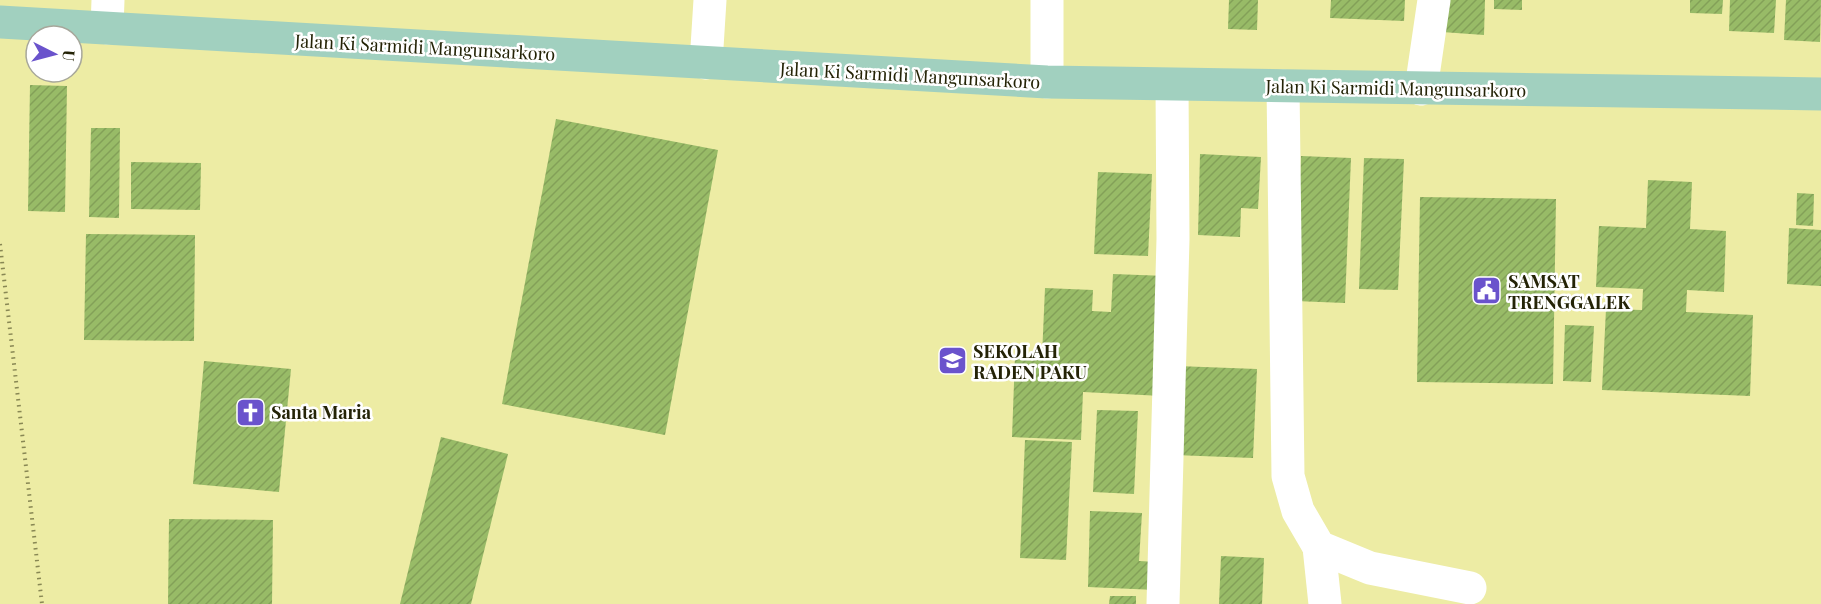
<svg xmlns="http://www.w3.org/2000/svg" width="1821" height="604" viewBox="0 0 1821 604" font-family="'Playfair Display',serif">
<defs>
<pattern id="building-hatch" width="6" height="6" patternUnits="userSpaceOnUse" patternTransform="scale(1.5)"><rect width="6" height="6" fill="#98bb67"/><path d="M-1 1l2-2M0 6l6-6M5 7l2-2" fill="none" stroke="#83a058"/></pattern>
</defs>
<rect width="100%" height="100%" fill="#edeca4"/>
<!-- building -->
<g fill="url(#building-hatch)">
<path d="M 1229,0 L 1258,0 L 1257,30 L 1228,29 Z"/>
<path d="M 1331,0 L 1405,0 L 1404,21 L 1330,18 Z"/>
<path d="M 1443,0 L 1485,0 L 1484,35 L 1442,32 Z"/>
<path d="M 1494,0 L 1522,0 L 1522,10 L 1494,9 Z"/>
<path d="M 1690,0 L 1723,0 L 1722,14 L 1690,13 Z"/>
<path d="M 1730,0 L 1776,0 L 1774,33 L 1729,31 Z"/>
<path d="M 1786,0 L 1821,0 L 1820,42 L 1784,40 Z"/>
<path d="M 30,85 L 67,86 L 65,212 L 28,211 Z"/>
<path d="M 556,119 L 718,150 L 665,435 L 502,404 Z"/>
<path d="M 91,128 L 120,128 L 119,218 L 89,217 Z"/>
<path d="M 1200,154 L 1261,157 L 1258,209 L 1241,208 L 1240,237 L 1198,235 Z"/>
<path d="M 1301,156 L 1351,158 L 1345,303 L 1295,301 Z"/>
<path d="M 1364,158 L 1404,159 L 1398,290 L 1359,289 Z"/>
<path d="M 131,162 L 201,163 L 200,210 L 131,209 Z"/>
<path d="M 1098,172 L 1152,174 L 1148,256 L 1094,254 Z"/>
<path d="M 1648,180 L 1692,182 L 1690,229 L 1726,231 L 1724,292 L 1687,290 L 1686,312 L 1753,315 L 1750,396 L 1602,390 L 1606,309 L 1642,310 L 1643,289 L 1596,287 L 1599,226 L 1646,228 Z"/>
<path d="M 1797,193 L 1814,194 L 1813,226 L 1796,225 Z"/>
<path d="M 1420,197 L 1556,199 L 1553,384 L 1417,382 Z"/>
<path d="M 1789,228 L 1821,230 L 1821,286 L 1787,284 Z"/>
<path d="M 86,234 L 195,235 L 194,341 L 84,340 Z"/>
<path d="M 1113,274 L 1167,276 L 1162,396 L 1083,392 L 1081,440 L 1012,437 L 1015,356 L 1042,356 L 1045,288 L 1093,290 L 1092,311 L 1111,312 Z"/>
<path d="M 1565,325 L 1594,326 L 1591,382 L 1563,381 Z"/>
<path d="M 204,361 L 291,369 L 279,492 L 193,484 Z"/>
<path d="M 1177,366 L 1257,369 L 1253,458 L 1174,455 Z"/>
<path d="M 1097,410 L 1138,411 L 1134,494 L 1093,492 Z"/>
<path d="M 441,437 L 508,454 L 471,604 L 400,604 Z"/>
<path d="M 1025,440 L 1072,442 L 1066,560 L 1020,558 Z"/>
<path d="M 1090,511 L 1142,513 L 1139,561 L 1157,562 L 1156,590 L 1088,587 Z"/>
<path d="M 169,519 L 273,520 L 272,604 L 168,604 Z"/>
<path d="M 1221,556 L 1264,558 L 1262,604 L 1219,604 Z"/>
<path d="M 1110,596 L 1136,596 L 1136,604 L 1109,604 Z"/>
</g>
<g fill="none" stroke-linecap="round" stroke-linejoin="round">
<!-- path -->
<path stroke="#888754" stroke-width="4" stroke-dasharray="1.5 4.5" stroke-linecap="butt" d="M 0,244 L 42,604"/>
<!-- minor -->
<g stroke="#fff" stroke-width="33">
<path d="M 1047,0 L 1047,82"/>
<path d="M 107,28 L 108,0"/>
<path d="M 706,63 L 710,0"/>
<path d="M 1283,86 L 1288,476 L 1298,511 L 1319,547 L 1370,568 L 1470,588"/>
<path d="M 1421,89 L 1434,0"/>
<path d="M 1319,547 L 1325,604"/>
<path d="M 1163,604 L 1173,239 L 1172,85"/>
</g>
<!-- major -->
<path stroke="#a1d0bf" stroke-width="33" d="M 0,22 L 1047,82 L 1821,94"/>
</g>
<!-- icons -->
<defs>
<symbol id="civic-square" viewBox="-11 -11 22 22"><rect x="-9" y="-9" width="18" height="18" rx="4" fill="#6a53cc" stroke="#fff"/><path d="M-.6-6.5H3V-4.5H.6V-3L4-1V1h2V6H-6V1h2V-1L-.6-3ZM-1.2 2.5V6h2.4V2.5Z" fill="#fff"/></symbol>
<symbol id="school-square" viewBox="-11 -11 22 22"><rect x="-9" y="-9" width="18" height="18" rx="4" fill="#6a53cc" stroke="#fff"/><path d="M0-5L7-2L0 1L-7-2ZM-4 1L0 2.5L4 1V4Q0 6-4 4Z" fill="#fff"/></symbol>
<symbol id="church-square" viewBox="-11 -11 22 22"><rect x="-9" y="-9" width="18" height="18" rx="4" fill="#6a53cc" stroke="#fff"/><path d="M-1.2-6h2.4v3.5h3.3v2.4h-3.3V6h-2.4V-.1h-3.3v-2.4h3.3Z" fill="#fff"/></symbol>
</defs>
<g fill-rule="evenodd">
<use href="#civic-square" x="1470" y="274" width="33" height="33"/>
<use href="#school-square" x="936" y="344" width="33" height="33"/>
<use href="#church-square" x="234" y="396" width="33" height="33"/>
</g>
<g text-anchor="middle" dominant-baseline="central" stroke-width="5" stroke-linejoin="round" paint-order="stroke">
<!-- street labels -->
<g font-size="18" fill="#242306" stroke="#fff">
<text transform="translate(425 47) rotate(3)">Jalan Ki Sarmidi Mangunsarkoro</text>
<text transform="translate(910 75) rotate(3)">Jalan Ki Sarmidi Mangunsarkoro</text>
<text transform="translate(1396 88) rotate(1)">Jalan Ki Sarmidi Mangunsarkoro</text>
</g>
<!-- poi labels -->
<g font-size="18" font-weight="bold" fill="#242306" stroke="#fff" text-anchor="start">
<text x="1508" y="281">SAMSAT<tspan x="1508" dy="21">TRENGGALEK</tspan></text>
<text x="973" y="351">SEKOLAH<tspan x="973" dy="21">RADEN PAKU</tspan></text>
<text x="271" y="412">Santa Maria</text>
</g>
</g>
<!-- north arrow -->
<g transform="translate(54 54) rotate(96)"><circle r="28" fill="#ffffff" stroke="#a7a79b" stroke-width="1.5"/>
<path d="M0-4.5L10 22L0 15L-10 22Z" fill="#6a53cc"/>
<text y="-9" font-size="16" font-weight="bold" text-anchor="middle" fill="#242306">U</text>
</g>
</svg>
